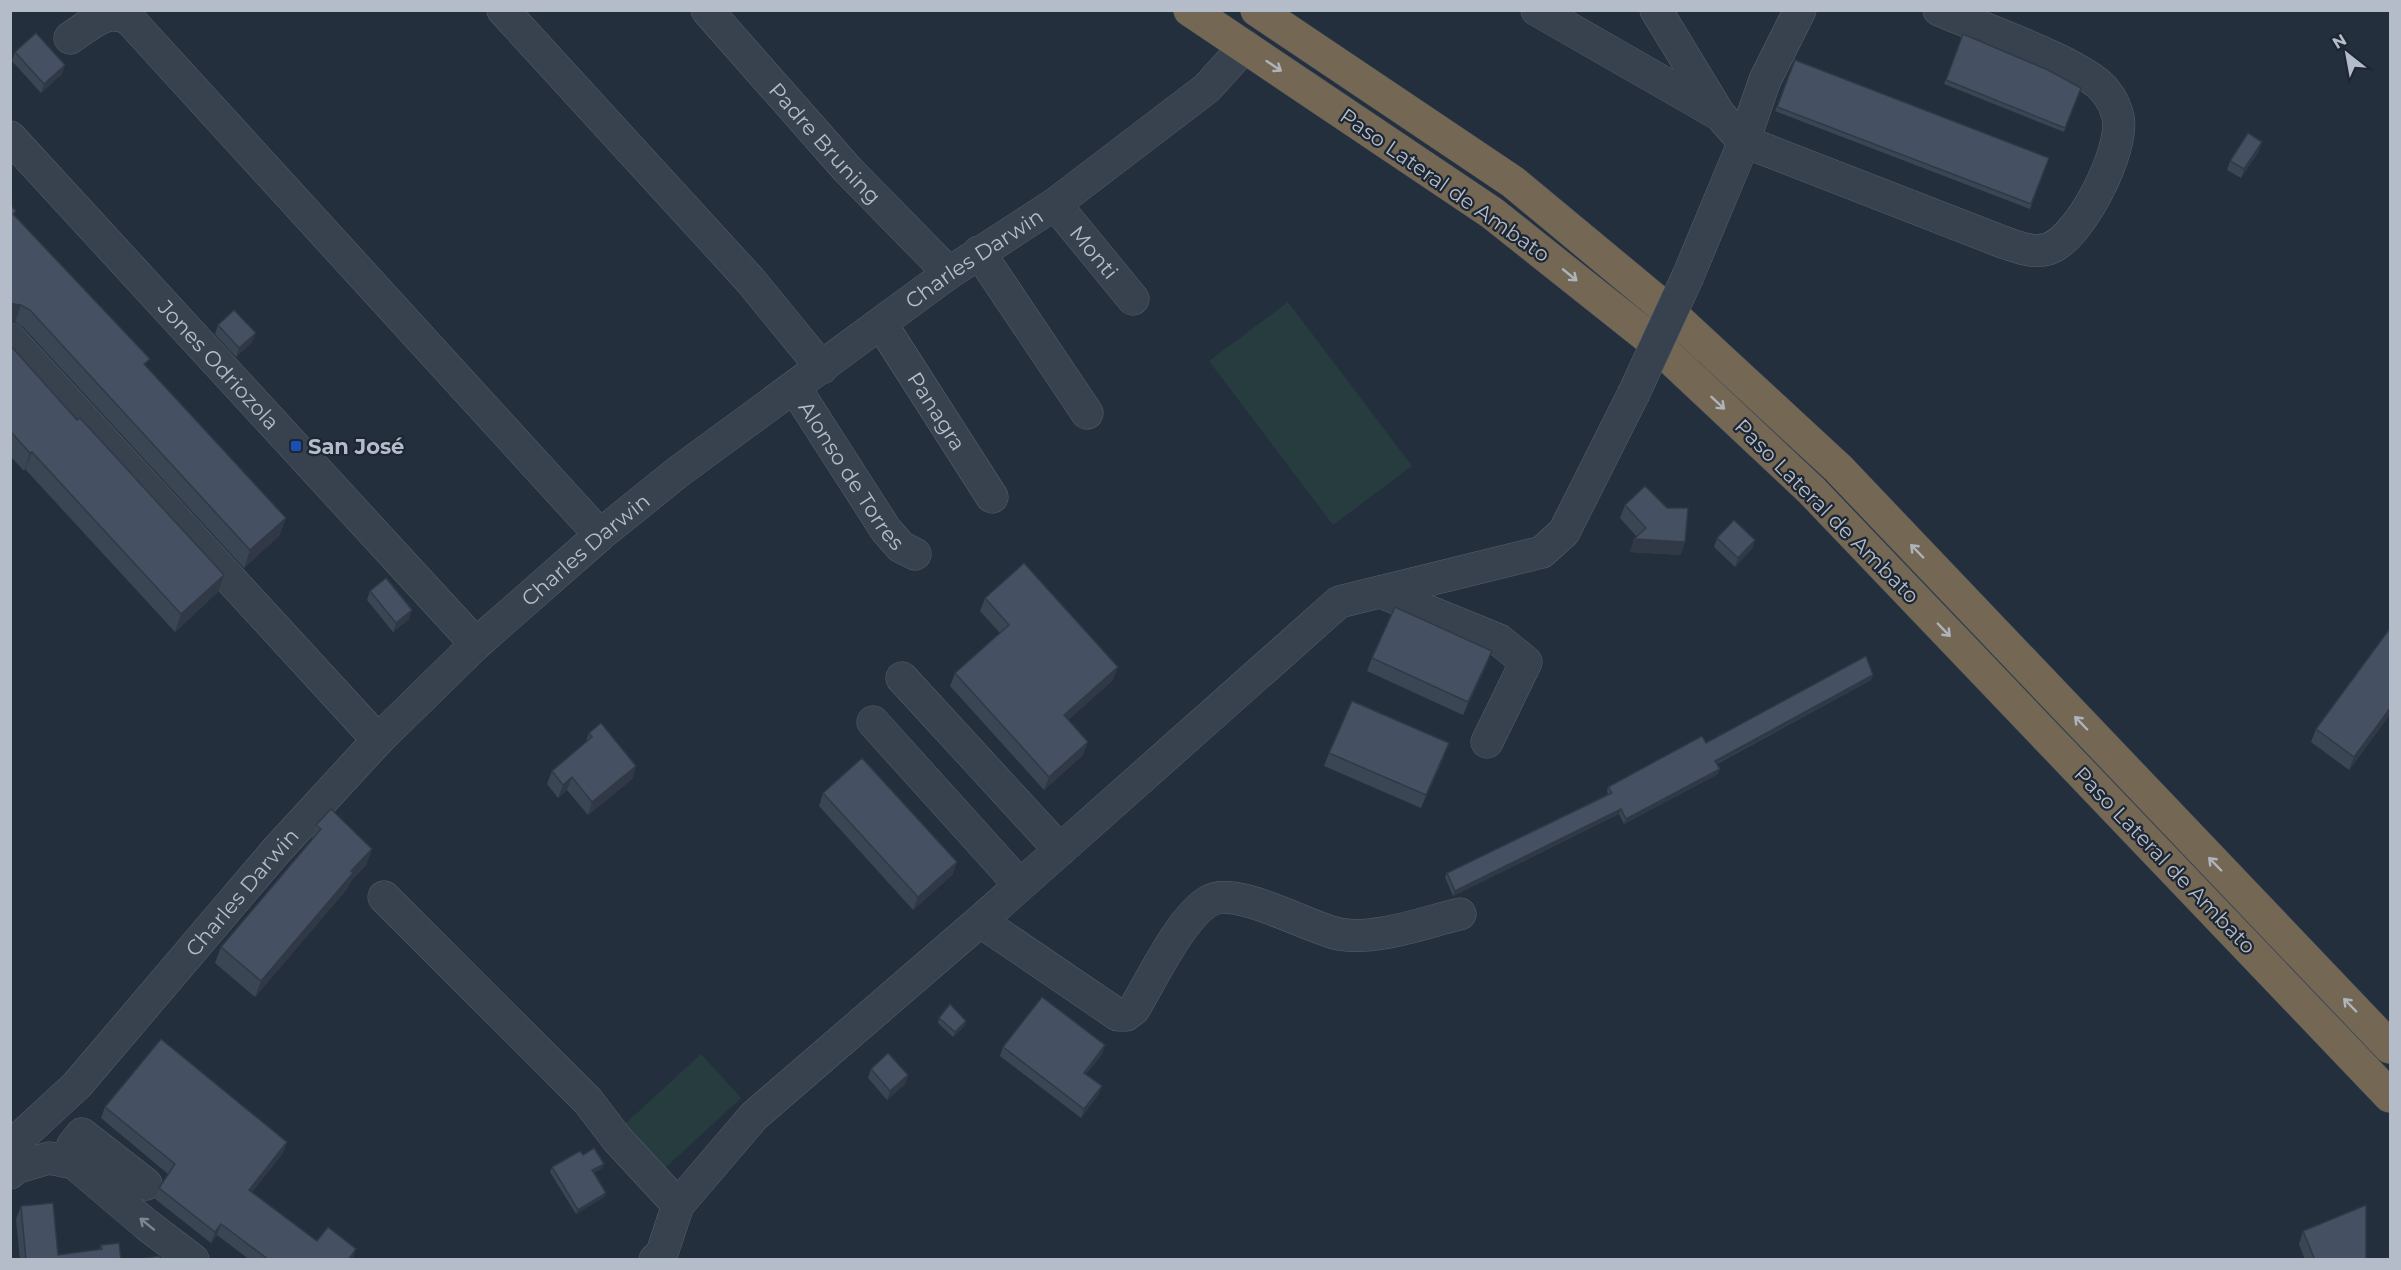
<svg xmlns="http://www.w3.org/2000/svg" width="2401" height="1270" viewBox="0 0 2401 1270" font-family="Montserrat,sans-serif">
<rect width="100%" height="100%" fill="#242f3e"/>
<!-- garden -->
<g fill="#263c3f">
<path d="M 1288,302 L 1412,466 L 1333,525 L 1209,361 Z"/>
<path d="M 701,1054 L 741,1098 L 665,1168 L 625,1124 Z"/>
</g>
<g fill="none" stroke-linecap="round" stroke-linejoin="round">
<defs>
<g id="minor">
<path d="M 503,10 L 750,280 L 822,368"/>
<path id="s1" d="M 707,10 L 848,170 L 949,273"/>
<path d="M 1537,10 L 1720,115 L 1743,141 L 2000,241 C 2015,246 2032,254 2048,249 C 2080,239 2125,149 2118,117 C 2116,109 2111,98 2106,92 C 2087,64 1975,26 1939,10"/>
<path d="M 1656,10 L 1718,112"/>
<path d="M 70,38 C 89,26 108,5 130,20 L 600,535"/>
<path id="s2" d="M 10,137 L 476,644"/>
<path id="s3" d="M 1055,204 L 1133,299"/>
<path d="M 979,252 L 1087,413"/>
<path d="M 1688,276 L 1741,149 L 1765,80 L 1800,10"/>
<path id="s4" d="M 882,325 L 992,497"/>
<path d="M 10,339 L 378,740"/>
<path id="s5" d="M 795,388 L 886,530 L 901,547 L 915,554"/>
<path d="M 1381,592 L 1499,640 L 1526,662 L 1487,742"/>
<path d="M 902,678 L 1060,850"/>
<path d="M 873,722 L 1020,885"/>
<path d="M 384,897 L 588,1101 L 617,1139 L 678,1205"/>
<path d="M 980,921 L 1118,1015 L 1126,1015 L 1134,1009 C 1151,981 1181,917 1209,901 C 1236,885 1309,928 1339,934 C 1375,941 1425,922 1460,914"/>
<path id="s6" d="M 10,1147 L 77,1085 L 276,851 L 378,740 L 476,644 L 600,535 L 678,472 L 949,273 L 1055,204 L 1207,88 L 1245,46"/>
<path d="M 74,1163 L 73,1145 L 82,1134 L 146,1184"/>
<path d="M 10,1173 L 15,1168 L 49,1158 L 74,1163 L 147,1225 L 193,1260"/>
<path d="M 655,1260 L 662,1253 L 678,1205 L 754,1116 L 980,921 L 1339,602 L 1542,552 L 1564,532 L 1633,395"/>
</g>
<g id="highway">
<path d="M 1190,10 L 1492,213 L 1648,337 L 1811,490 L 2390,1096"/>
<path d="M 1257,10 L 1513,182 L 1666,309 L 1838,468 L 2390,1047"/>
</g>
</defs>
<!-- minor casing -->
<use href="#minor" stroke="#565f6c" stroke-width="33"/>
<!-- highway casing -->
<use href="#highway" stroke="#434c59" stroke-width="34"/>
<!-- minor -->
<use href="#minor" stroke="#38414e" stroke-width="32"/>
<!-- highway -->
<use href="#highway" stroke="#746855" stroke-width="33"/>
<defs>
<path id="minor-bridge" d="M 1633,395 L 1688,276"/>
</defs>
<!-- minor-bridge casing -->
<use href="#minor-bridge" stroke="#565f6c" stroke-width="33" stroke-linecap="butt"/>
<!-- minor-bridge -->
<use href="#minor-bridge" stroke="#38414e" stroke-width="32"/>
</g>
<!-- wall -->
<g fill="#3b4654">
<path d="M 1963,34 L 2081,88 L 2064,132 L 1944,84 Z"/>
<path d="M 15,52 L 62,74 L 41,93 L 12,61 Z"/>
<path d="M 1795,60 L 2049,158 L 2030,209 L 1775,111 Z"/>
<path d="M 2259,151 L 2241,178 L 2227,170 L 2230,161 Z"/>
<path d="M 10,205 L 16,211 L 14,216 L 147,367 L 286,518 L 279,536 L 244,568 L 23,327 L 15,322 L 10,322 Z"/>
<path d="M 218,325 L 252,342 L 236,357 L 215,334 Z"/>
<path d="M 10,345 L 77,420 L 224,575 L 218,592 L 175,632 L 25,469 L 24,471 L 10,456 Z"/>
<path d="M 1625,505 L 1681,555 L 1630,552 L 1634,539 L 1637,537 L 1620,518 Z"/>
<path d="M 1717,538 L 1755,540 L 1752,549 L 1735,567 L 1714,547 Z"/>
<path d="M 370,591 L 409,619 L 393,632 L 367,600 Z"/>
<path d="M 985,598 L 1113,680 L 1068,720 L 1083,755 L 1044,790 L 950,686 L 955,673 L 1000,633 L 980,611 Z"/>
<path d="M 2391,627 L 2391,713 L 2349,770 L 2311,742 L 2316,729 Z"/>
<path d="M 1372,658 L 1487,664 L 1463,715 L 1367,671 Z"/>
<path d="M 1873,675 L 1871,680 L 1717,764 L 1718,774 L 1624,824 L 1619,814 L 1453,896 L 1445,877 L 1447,873 L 1608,794 L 1607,791 L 1608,787 L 1706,743 Z"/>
<path d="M 589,733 L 636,766 L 632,779 L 588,815 L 567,790 L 558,798 L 547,784 L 552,771 L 585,744 Z"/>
<path d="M 1329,753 L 1444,757 L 1421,808 L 1324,766 Z"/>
<path d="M 823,793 L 957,862 L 952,875 L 913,910 L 819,806 Z"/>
<path d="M 316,825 L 372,849 L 366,865 L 350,882 L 347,889 L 255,997 L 215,963 L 221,947 L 311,841 Z"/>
<path d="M 939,1018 L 965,1025 L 953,1037 L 938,1023 Z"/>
<path d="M 1105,1045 L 1102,1054 L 1086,1074 L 1102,1086 L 1098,1095 L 1081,1118 L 1000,1056 L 1003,1047 Z"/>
<path d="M 871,1069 L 908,1075 L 905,1084 L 887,1100 L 868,1078 Z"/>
<path d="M 105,1107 L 287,1142 L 283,1153 L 252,1192 L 317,1241 L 356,1249 L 352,1260 L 250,1260 L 217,1235 L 211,1243 L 155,1199 L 159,1188 L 168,1174 L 101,1118 Z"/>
<path d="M 583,1155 L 604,1164 L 602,1168 L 594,1173 L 606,1193 L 604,1197 L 576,1214 L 550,1172 L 552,1167 Z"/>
<path d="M 2366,1205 L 2366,1260 L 2305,1260 L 2299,1244 L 2303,1231 Z"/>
<path d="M 21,1206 L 58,1255 L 99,1250 L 101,1245 L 121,1260 L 20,1260 L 16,1219 Z"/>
</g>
<!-- shaded-wall -->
<g fill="#303945">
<path d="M 65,65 L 62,74 L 41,93 L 44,84 Z"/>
<path d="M 2262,142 L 2259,151 L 2241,178 L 2244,169 Z"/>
<path d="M 13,304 L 21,305 L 15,322 L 10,322 L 10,310 Z"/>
<path d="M 256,333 L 252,342 L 236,357 L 239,348 Z"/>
<path d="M 32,452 L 25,469 L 24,471 L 30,453 Z"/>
<path d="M 286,518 L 279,536 L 244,568 L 250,550 Z"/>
<path d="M 1634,539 L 1685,542 L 1681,555 L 1630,552 Z"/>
<path d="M 1755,540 L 1752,549 L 1735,567 L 1738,558 Z"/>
<path d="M 224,575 L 218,592 L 175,632 L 181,614 Z"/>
<path d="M 412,610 L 409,619 L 393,632 L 396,623 Z"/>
<path d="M 1492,651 L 1487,664 L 1463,715 L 1468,702 Z"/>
<path d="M 1118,667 L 1113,680 L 1059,728 L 1064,715 Z"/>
<path d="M 1873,675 L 1871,680 L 1713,765 L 1715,761 Z"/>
<path d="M 2391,707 L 2391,713 L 2349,770 L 2354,757 Z"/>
<path d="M 1088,742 L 1083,755 L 1044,790 L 1049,777 Z"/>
<path d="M 1449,743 L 1444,757 L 1421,808 L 1426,795 Z"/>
<path d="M 636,766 L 632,779 L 588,815 L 592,802 Z"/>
<path d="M 1720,769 L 1718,774 L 1624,824 L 1626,819 Z"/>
<path d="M 572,777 L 567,790 L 558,798 L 563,785 Z"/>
<path d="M 1621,809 L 1619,814 L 1453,896 L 1455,891 Z"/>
<path d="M 372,849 L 366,865 L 350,882 L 347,889 L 255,997 L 261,981 L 351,871 Z"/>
<path d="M 957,862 L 952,875 L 913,910 L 918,897 Z"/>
<path d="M 966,1021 L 965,1025 L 953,1037 L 955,1032 Z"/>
<path d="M 1105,1045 L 1102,1054 L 1080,1081 L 1084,1073 Z"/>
<path d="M 908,1075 L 905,1084 L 887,1100 L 890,1091 Z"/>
<path d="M 1102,1086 L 1098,1095 L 1081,1118 L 1084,1109 Z"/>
<path d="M 287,1142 L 283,1153 L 245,1201 L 249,1190 Z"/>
<path d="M 604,1164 L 602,1168 L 591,1175 L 592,1170 Z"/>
<path d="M 606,1193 L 604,1197 L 576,1214 L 578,1210 Z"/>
<path d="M 221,1224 L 217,1235 L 211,1243 L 215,1232 Z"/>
<path d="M 356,1249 L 352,1260 L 348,1260 Z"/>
</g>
<!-- building -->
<g fill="#455162" stroke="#303945" stroke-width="1.5">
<path d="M 36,33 L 65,65 L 44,84 L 15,52 Z"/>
<path d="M 1963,34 L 2048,70 L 2081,88 L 2065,128 L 1946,80 Z"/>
<path d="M 1795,60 L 2049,158 L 2031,204 L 1777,107 Z"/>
<path d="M 2248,133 L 2262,142 L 2244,169 L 2230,161 Z"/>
<path d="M 10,205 L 16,211 L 13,214 L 150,359 L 144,364 L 286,518 L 250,550 L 30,310 L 21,305 L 13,304 L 10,302 Z"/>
<path d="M 234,310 L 256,333 L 239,348 L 218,325 Z"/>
<path d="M 10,345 L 77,420 L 80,418 L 224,575 L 181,614 L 32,452 L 30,453 L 10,431 Z"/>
<path d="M 1645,486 L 1667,508 L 1688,508 L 1685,542 L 1634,539 L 1646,528 L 1625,505 Z"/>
<path d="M 1734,520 L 1755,540 L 1738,558 L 1717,538 Z"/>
<path d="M 1024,563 L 1118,667 L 1064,715 L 1088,742 L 1049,777 L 955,673 L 1009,625 L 985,598 Z"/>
<path d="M 386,578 L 412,610 L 396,623 L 370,591 Z"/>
<path d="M 1395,607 L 1492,651 L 1468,702 L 1372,658 Z"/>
<path d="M 2391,627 L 2391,707 L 2354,757 L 2316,729 Z"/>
<path d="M 1866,656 L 1873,675 L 1715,761 L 1720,769 L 1626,819 L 1621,809 L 1455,891 L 1447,873 L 1612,793 L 1608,787 L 1702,736 L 1706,743 Z"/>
<path d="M 1352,701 L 1449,743 L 1426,795 L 1329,753 Z"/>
<path d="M 601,723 L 636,766 L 592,802 L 572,777 L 563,785 L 552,771 L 592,737 L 589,733 Z"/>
<path d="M 862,758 L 957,862 L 918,897 L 823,793 Z"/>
<path d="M 331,809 L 372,849 L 351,871 L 353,873 L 261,981 L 221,947 L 321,829 L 316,825 Z"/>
<path d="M 1042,997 L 1105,1045 L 1084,1073 L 1102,1086 L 1084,1109 L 1003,1047 Z"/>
<path d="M 950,1004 L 966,1021 L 955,1032 L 939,1018 Z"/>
<path d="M 161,1039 L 287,1142 L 249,1190 L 317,1241 L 328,1227 L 356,1249 L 348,1260 L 269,1260 L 221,1224 L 215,1232 L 159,1188 L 175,1164 L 105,1107 Z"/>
<path d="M 888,1053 L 908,1075 L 890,1091 L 871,1069 Z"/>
<path d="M 594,1148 L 604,1164 L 592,1170 L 606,1193 L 578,1210 L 552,1167 L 580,1151 L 583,1155 Z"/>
<path d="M 53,1203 L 58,1255 L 102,1249 L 101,1245 L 119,1243 L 121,1260 L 26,1260 L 21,1206 Z"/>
<path d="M 2366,1205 L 2366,1259 L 2315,1260 L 2303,1231 Z"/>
<path d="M 160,1256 L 160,1260 L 134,1260 Z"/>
</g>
<!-- one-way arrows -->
<defs><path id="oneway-shaft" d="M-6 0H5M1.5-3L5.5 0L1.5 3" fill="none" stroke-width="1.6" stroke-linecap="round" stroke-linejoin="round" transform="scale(1.5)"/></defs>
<g stroke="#aeb4bd">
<use href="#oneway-shaft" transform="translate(1274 66) rotate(34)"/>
<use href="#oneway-shaft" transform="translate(1570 275) rotate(39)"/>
<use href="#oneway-shaft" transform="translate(1718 403) rotate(43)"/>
<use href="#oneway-shaft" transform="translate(1917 551) rotate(-134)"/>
<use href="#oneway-shaft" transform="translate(1944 630) rotate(46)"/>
<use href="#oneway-shaft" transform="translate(2081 723) rotate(-134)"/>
<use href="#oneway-shaft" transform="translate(2215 864) rotate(-134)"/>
<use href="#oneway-shaft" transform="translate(2350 1005) rotate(-134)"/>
</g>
<use stroke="#7c8592" href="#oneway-shaft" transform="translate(147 1224) rotate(-141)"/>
<!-- markers -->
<rect fill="#1a4fb4" stroke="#1d2633" stroke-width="2" x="290" y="440" width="12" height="12" rx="3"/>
<g text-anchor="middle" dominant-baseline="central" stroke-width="4.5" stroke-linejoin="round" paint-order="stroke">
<!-- street labels -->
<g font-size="21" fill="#b4bcc9" stroke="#1d2633">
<text stroke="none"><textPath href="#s1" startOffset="178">Padre Bruning</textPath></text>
<text transform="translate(1445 185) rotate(35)">Paso Lateral de Ambato</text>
<text stroke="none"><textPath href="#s3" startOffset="62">Monti</textPath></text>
<text stroke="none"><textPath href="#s6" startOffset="1317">Charles Darwin</textPath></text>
<text stroke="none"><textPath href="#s2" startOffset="309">Jones Odriozola</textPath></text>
<text stroke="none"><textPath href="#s4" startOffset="102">Panagra</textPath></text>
<text stroke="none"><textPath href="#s5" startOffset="104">Alonso de Torres</textPath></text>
<text transform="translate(1827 511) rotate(45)">Paso Lateral de Ambato</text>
<text stroke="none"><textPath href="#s6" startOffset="831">Charles Darwin</textPath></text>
<text transform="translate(2165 860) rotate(46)">Paso Lateral de Ambato</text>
<text stroke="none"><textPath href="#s6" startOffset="345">Charles Darwin</textPath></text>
</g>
<!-- poi labels -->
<g font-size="21" font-weight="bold" fill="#b4bcc9" stroke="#1d2633" text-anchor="start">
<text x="308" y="446">San José</text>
</g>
</g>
<!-- border -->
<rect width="2401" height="1270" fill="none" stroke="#b4bcc9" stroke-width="24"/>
<!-- north arrow -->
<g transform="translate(2347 54) rotate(329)" stroke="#1d2633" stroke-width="4.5" paint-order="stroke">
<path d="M0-4.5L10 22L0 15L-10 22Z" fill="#b4bcc9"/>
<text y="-9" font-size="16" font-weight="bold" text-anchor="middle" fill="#b4bcc9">N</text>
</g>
</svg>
